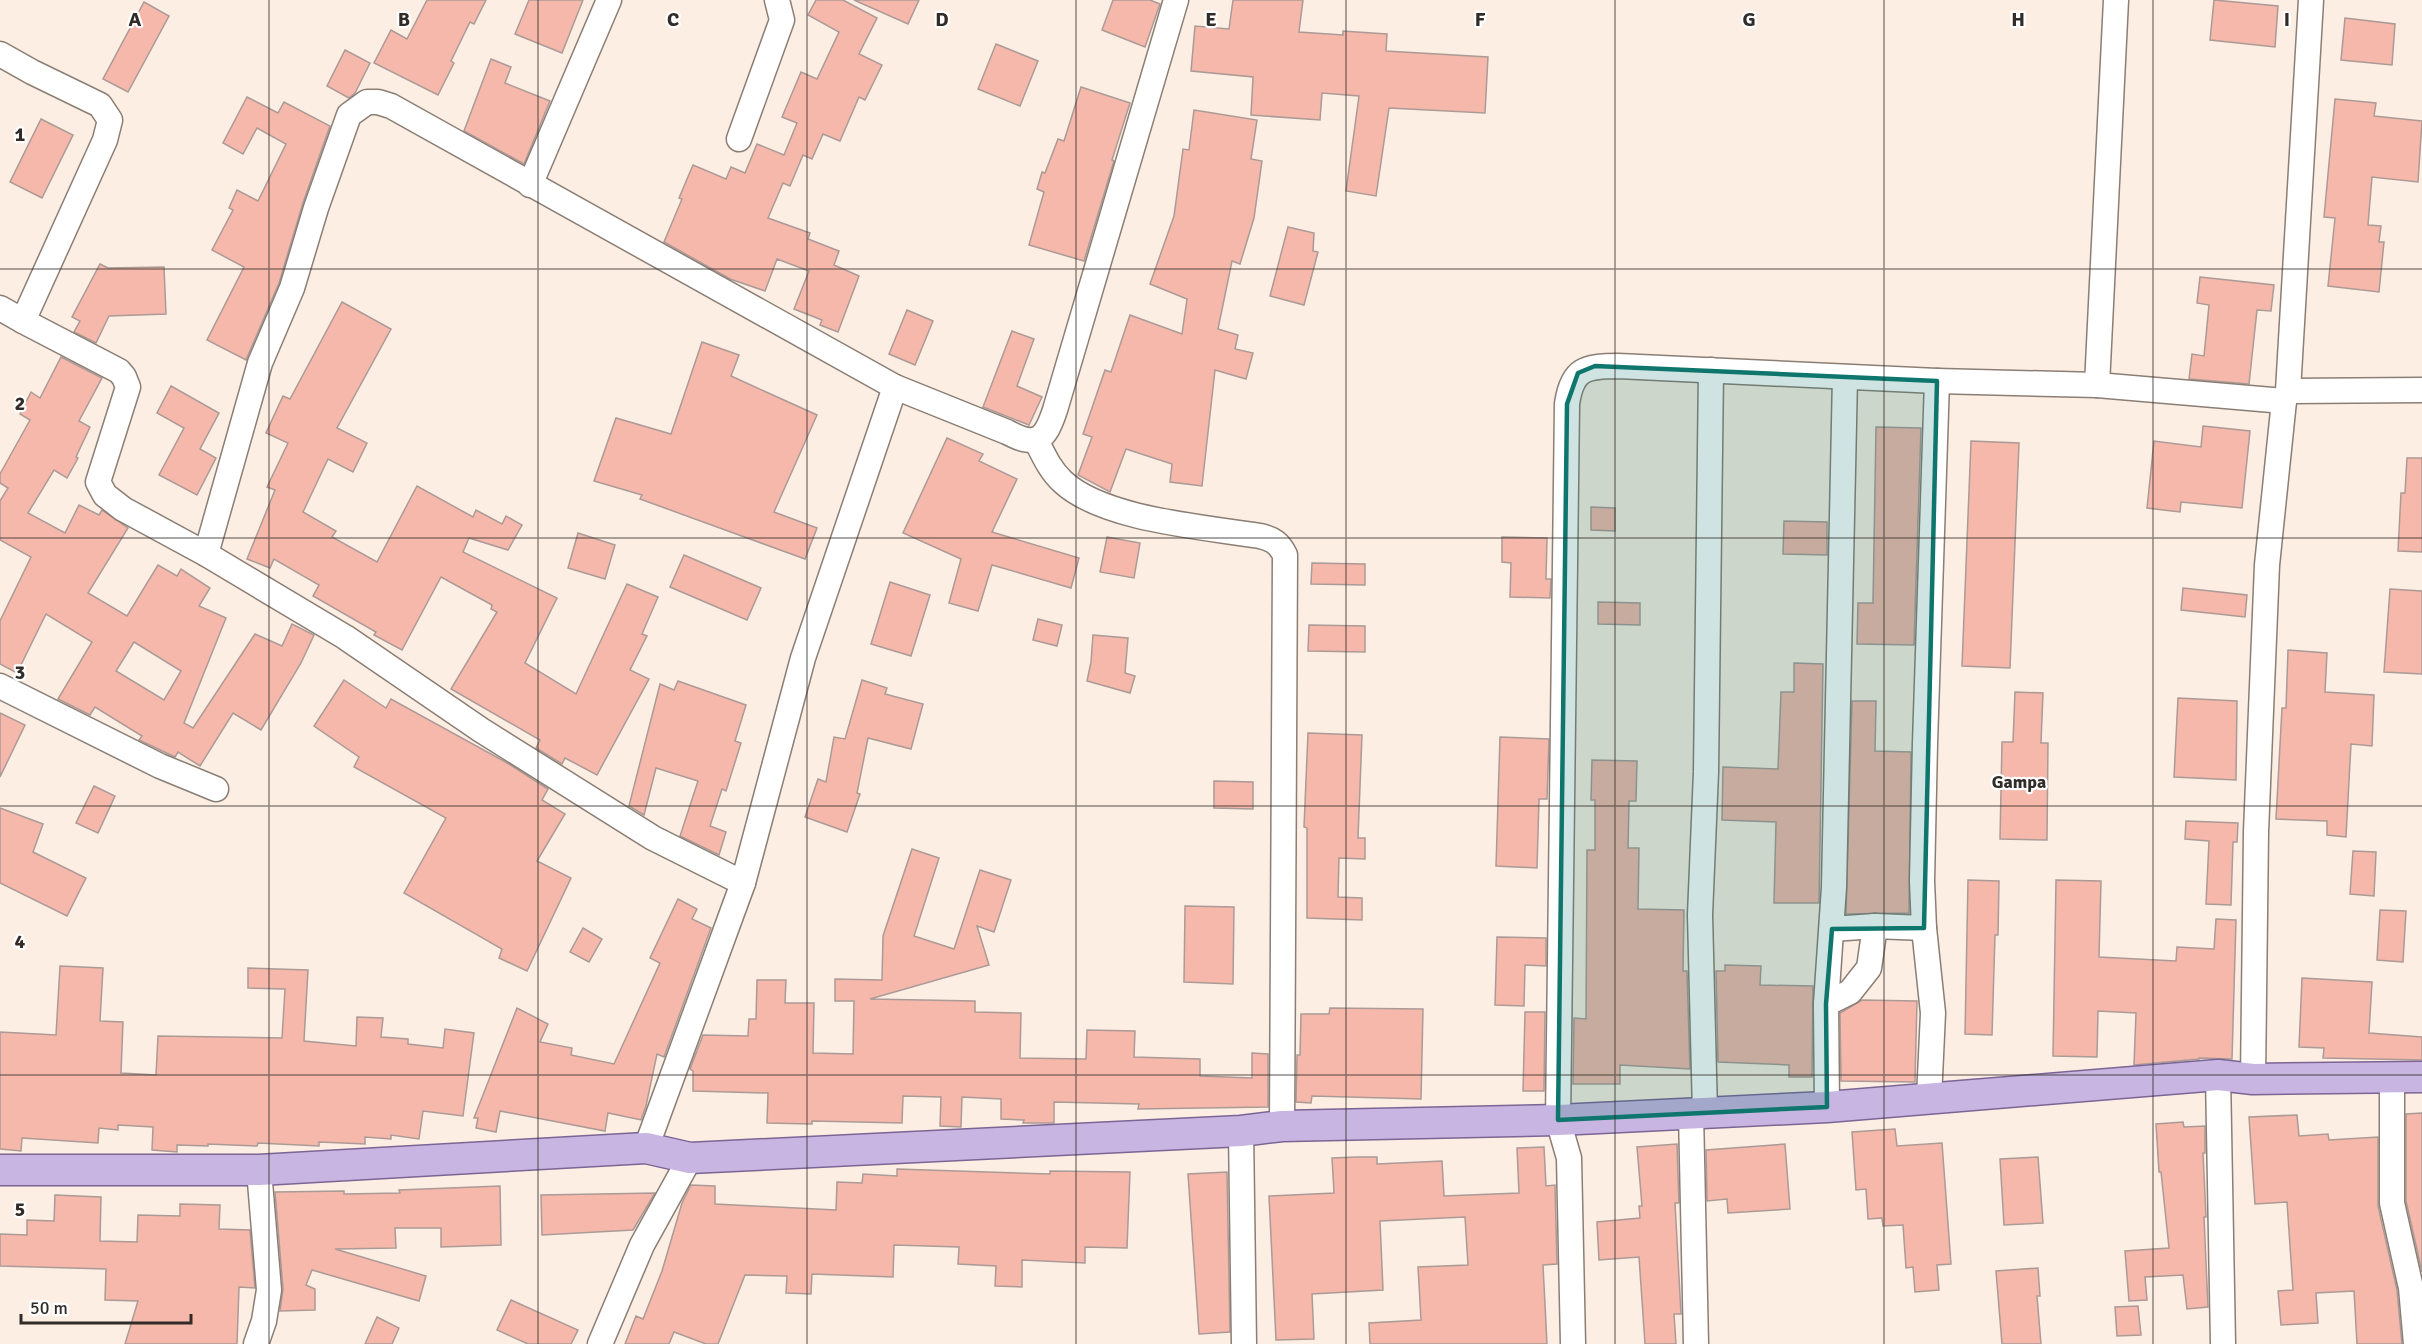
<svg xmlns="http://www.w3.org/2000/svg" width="2422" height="1344" viewBox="0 0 2422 1344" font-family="Signika,sans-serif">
<rect width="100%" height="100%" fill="#fdeee3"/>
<!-- building -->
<g fill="#f5b8ab" stroke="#ac9a97" stroke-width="1.5" fill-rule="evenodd">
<path d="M 427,0 L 486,0 L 474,24 L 470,22 L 451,61 L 454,63 L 438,95 L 374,63 L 391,30 L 407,39 Z"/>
<path d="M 529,0 L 583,0 L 562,53 L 515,34 Z"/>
<path d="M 816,0 L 843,0 L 877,18 L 859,54 L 882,65 L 865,100 L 859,97 L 840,141 L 823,134 L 812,159 L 803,155 L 790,186 L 783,183 L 768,218 L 810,233 L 808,239 L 839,251 L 834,265 L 859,276 L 838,332 L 820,325 L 822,320 L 794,309 L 809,271 L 777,259 L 765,291 L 730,279 L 664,242 L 682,199 L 679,198 L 693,165 L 726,179 L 731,167 L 745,173 L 757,144 L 784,155 L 797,123 L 782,117 L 801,72 L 817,79 L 839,32 L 808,15 Z"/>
<path d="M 854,0 L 919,0 L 908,24 Z"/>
<path d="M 1113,0 L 1150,0 L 1160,4 L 1145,47 L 1102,30 Z"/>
<path d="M 1233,0 L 1303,0 L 1299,32 L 1343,35 L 1343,31 L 1387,34 L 1386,51 L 1488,57 L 1485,113 L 1389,108 L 1376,196 L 1346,191 L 1359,96 L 1322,93 L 1320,120 L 1251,115 L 1253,77 L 1191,71 L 1195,26 L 1229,29 Z"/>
<path d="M 2214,0 L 2278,6 L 2275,47 L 2210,40 Z"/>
<path d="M 144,2 L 169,16 L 128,92 L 103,79 Z"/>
<path d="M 2345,18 L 2395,24 L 2392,65 L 2341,60 Z"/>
<path d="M 996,44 L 1038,61 L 1020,106 L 978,89 Z"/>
<path d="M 345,50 L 370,63 L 355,93 L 349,98 L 327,86 Z"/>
<path d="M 491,59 L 511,67 L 505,83 L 550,101 L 524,164 L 464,131 Z"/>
<path d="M 1081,87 L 1130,103 L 1112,160 L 1114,161 L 1084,261 L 1029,245 L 1044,192 L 1037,189 L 1042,172 L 1045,173 L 1058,139 L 1064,141 Z"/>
<path d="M 247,97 L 278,113 L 284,102 L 330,126 L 303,203 L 279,283 L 246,360 L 207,340 L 244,267 L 212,250 L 233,210 L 229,208 L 237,190 L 258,201 L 286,144 L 257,128 L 243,154 L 223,143 Z"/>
<path d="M 2335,99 L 2376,103 L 2374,116 L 2422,121 L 2418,182 L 2372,177 L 2368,225 L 2381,226 L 2379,242 L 2384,242 L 2379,292 L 2328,286 L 2335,218 L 2324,217 Z"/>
<path d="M 1194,110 L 1257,120 L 1251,159 L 1262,161 L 1254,218 L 1240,264 L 1232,261 L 1218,329 L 1238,335 L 1235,349 L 1253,353 L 1246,379 L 1215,370 L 1202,486 L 1170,482 L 1172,464 L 1126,449 L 1110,492 L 1078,475 L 1092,437 L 1083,434 L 1105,370 L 1111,372 L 1130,315 L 1182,334 L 1187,299 L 1150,284 L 1174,216 L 1183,149 L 1189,150 Z"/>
<path d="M 41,119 L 73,135 L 42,198 L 10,182 Z"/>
<path d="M 1288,227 L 1314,233 L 1313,251 L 1318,252 L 1304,305 L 1270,296 Z"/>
<path d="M 100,264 L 108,268 L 164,267 L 166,314 L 109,316 L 96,343 L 74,332 L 80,321 L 72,317 Z"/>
<path d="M 2200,277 L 2274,285 L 2271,311 L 2257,310 L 2249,384 L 2189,379 L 2192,354 L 2204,356 L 2209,305 L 2197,303 Z"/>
<path d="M 342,302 L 391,329 L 337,428 L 367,443 L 353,472 L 328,459 L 303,512 L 336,531 L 332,537 L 377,562 L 417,486 L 473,517 L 476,510 L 502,524 L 506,516 L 522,525 L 508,550 L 469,538 L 463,552 L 557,598 L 525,663 L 576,694 L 627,584 L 658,597 L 642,634 L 647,636 L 630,670 L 649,679 L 597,775 L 565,758 L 562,764 L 536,748 L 540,740 L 451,689 L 497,612 L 491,609 L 492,605 L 441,577 L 402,650 L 374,635 L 376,632 L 313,596 L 319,585 L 274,559 L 270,568 L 247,559 L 275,490 L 267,487 L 288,443 L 266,433 L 283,396 L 290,399 Z"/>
<path d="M 907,310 L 933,321 L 915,365 L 889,354 Z"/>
<path d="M 1012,331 L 1034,339 L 1017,386 L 1042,397 L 1029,425 L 983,407 Z"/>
<path d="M 702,342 L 739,355 L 731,376 L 817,415 L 774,512 L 817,528 L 805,559 L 640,499 L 642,495 L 594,481 L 616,418 L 671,434 Z"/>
<path d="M 61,357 L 102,378 L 79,421 L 90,427 L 76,457 L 78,458 L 67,478 L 54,470 L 28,513 L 65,533 L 79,505 L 99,515 L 102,510 L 128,528 L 88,593 L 127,616 L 158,565 L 177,576 L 181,569 L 210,588 L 199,606 L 226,618 L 184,723 L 193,728 L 255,634 L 282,646 L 292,624 L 314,635 L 301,663 L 261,730 L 233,713 L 200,766 L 178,752 L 175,757 L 139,740 L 142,736 L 95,707 L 90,715 L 58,699 L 92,642 L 46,614 L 17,673 L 0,664 L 0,621 L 31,557 L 0,540 L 0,501 L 8,488 L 0,483 L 0,474 L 30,420 L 20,414 L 31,392 L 40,398 ZM 134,642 L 181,671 L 164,700 L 116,671 Z"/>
<path d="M 171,386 L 219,413 L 200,449 L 216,458 L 197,495 L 159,475 L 184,428 L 157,413 Z"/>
<path d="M 2203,426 L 2250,431 L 2242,508 L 2181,502 L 2180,512 L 2147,508 L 2154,441 L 2201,447 Z"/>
<path d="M 1876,427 L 1921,428 L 1914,645 L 1857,644 L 1858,603 L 1873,603 Z"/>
<path d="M 947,438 L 983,454 L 979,461 L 1017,479 L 992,532 L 1079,558 L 1071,588 L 992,565 L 978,611 L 949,603 L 961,559 L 903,533 Z"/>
<path d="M 1971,441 L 2019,443 L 2010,668 L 1962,666 Z"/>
<path d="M 2407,458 L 2422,458 L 2422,552 L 2398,551 L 2401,493 L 2405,493 Z"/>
<path d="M 1591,507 L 1615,508 L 1615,531 L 1591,530 Z"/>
<path d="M 1784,521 L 1827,522 L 1827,555 L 1783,554 Z"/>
<path d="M 578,533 L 615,545 L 605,579 L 568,568 Z"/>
<path d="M 1107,537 L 1140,543 L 1134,578 L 1100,572 Z"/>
<path d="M 1502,537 L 1547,538 L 1546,579 L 1551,579 L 1550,598 L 1510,597 L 1511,563 L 1502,562 Z"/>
<path d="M 684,555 L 761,588 L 747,620 L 670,587 Z"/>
<path d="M 1312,563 L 1365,564 L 1365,585 L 1311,584 Z"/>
<path d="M 890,582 L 930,595 L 911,656 L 871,644 Z"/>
<path d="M 2183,588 L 2247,595 L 2245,617 L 2181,610 Z"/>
<path d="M 2390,589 L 2422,591 L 2422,674 L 2384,672 Z"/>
<path d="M 1598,602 L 1640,603 L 1640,625 L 1598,624 Z"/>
<path d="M 1038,619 L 1062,625 L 1057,646 L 1033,640 Z"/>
<path d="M 1309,625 L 1365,626 L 1365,652 L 1308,651 Z"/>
<path d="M 1093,635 L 1128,638 L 1125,673 L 1135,676 L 1130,693 L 1087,681 L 1091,662 Z"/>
<path d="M 2288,650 L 2327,653 L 2325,692 L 2374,695 L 2372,746 L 2351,744 L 2346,837 L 2327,835 L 2327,821 L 2276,819 L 2282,708 L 2286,708 Z"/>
<path d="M 1794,663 L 1823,664 L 1819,903 L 1774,903 L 1776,822 L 1722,820 L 1723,767 L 1778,769 L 1781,692 L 1794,692 Z"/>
<path d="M 344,680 L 386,708 L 391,699 L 509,764 L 548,789 L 542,800 L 565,814 L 537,861 L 571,878 L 527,971 L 499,958 L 502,949 L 404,893 L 446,818 L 354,767 L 359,757 L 314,726 Z"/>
<path d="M 862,680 L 887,688 L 885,694 L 923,704 L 911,749 L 868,738 L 857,793 L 860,794 L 847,832 L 805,817 L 818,779 L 826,782 L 834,737 L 845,739 Z"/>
<path d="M 678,681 L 746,705 L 735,741 L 741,743 L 726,791 L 722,789 L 710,826 L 726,832 L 719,855 L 680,836 L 698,781 L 656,768 L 644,815 L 629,806 L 660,684 L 674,690 Z"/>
<path d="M 2015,692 L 2043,693 L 2041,743 L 2048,743 L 2047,840 L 2000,839 L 2002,742 L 2013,742 Z"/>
<path d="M 2178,698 L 2237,701 L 2236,780 L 2174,777 Z"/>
<path d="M 1852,701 L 1876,701 L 1875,751 L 1911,752 L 1909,913 L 1846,914 Z"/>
<path d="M 0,713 L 25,725 L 0,777 Z"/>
<path d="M 1308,733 L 1362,735 L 1358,838 L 1365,838 L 1365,859 L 1339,858 L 1338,897 L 1362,898 L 1362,920 L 1307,918 L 1307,828 L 1304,827 Z"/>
<path d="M 1500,737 L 1549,739 L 1547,799 L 1539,799 L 1537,868 L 1496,866 Z"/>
<path d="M 1592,760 L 1637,761 L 1636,801 L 1629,801 L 1628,848 L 1639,848 L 1638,909 L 1684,910 L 1683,971 L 1687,971 L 1690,1069 L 1620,1065 L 1620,1084 L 1573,1084 L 1574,1018 L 1586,1019 L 1587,850 L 1595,850 L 1595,800 L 1591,800 Z"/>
<path d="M 1214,781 L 1253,782 L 1253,809 L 1214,808 Z"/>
<path d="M 94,786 L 115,796 L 98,833 L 76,823 Z"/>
<path d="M 0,808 L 43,824 L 33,852 L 86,878 L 67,916 L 0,883 Z"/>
<path d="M 2186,821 L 2238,823 L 2237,842 L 2233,842 L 2231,905 L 2206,904 L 2209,841 L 2185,839 Z"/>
<path d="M 912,849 L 939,858 L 914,936 L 954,949 L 980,870 L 1011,880 L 994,932 L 977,926 L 989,965 L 870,999 L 975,1001 L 975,1012 L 1021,1013 L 1020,1058 L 1086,1059 L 1087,1030 L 1135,1031 L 1134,1057 L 1200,1059 L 1200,1076 L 1252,1078 L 1252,1053 L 1268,1054 L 1268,1107 L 1138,1109 L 1139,1104 L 1054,1102 L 1054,1123 L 1023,1123 L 1024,1120 L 1001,1119 L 1001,1099 L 962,1097 L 961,1127 L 940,1126 L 941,1097 L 903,1096 L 902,1123 L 812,1121 L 812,1124 L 767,1123 L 768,1093 L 693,1091 L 693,1071 L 690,1069 L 703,1035 L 748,1036 L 749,1019 L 756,1019 L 757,980 L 786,980 L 785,1003 L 814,1003 L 813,1053 L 853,1054 L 854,1001 L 835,1001 L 835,979 L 882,980 L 883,936 Z"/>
<path d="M 2353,851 L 2376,852 L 2374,896 L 2350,894 Z"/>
<path d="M 1968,880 L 1999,881 L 1998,935 L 1995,935 L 1992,1035 L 1965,1034 Z"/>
<path d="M 2056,880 L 2101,881 L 2099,957 L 2176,961 L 2177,947 L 2214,949 L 2216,919 L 2236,920 L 2232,1059 L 2199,1058 L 2199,1059 L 2134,1065 L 2136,1013 L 2098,1011 L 2097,1057 L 2053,1056 Z"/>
<path d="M 678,899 L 697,909 L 692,919 L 711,928 L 664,1057 L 657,1054 L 646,1106 L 641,1120 L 608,1113 L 605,1131 L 500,1111 L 496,1132 L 476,1128 L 478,1118 L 474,1118 L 517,1008 L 548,1024 L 540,1042 L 572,1048 L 571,1055 L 614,1064 L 660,963 L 650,958 Z"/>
<path d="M 1185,906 L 1234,907 L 1233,984 L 1184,982 Z"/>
<path d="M 2380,910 L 2406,911 L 2403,962 L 2377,960 Z"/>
<path d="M 583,928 L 602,939 L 589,962 L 570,952 Z"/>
<path d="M 1497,937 L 1546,938 L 1546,966 L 1525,965 L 1524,1006 L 1495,1005 Z"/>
<path d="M 1725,965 L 1761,966 L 1760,985 L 1813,986 L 1812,1077 L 1789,1077 L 1789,1065 L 1718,1062 L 1716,971 L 1725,971 Z"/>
<path d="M 60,966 L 103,968 L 100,1021 L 123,1022 L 121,1073 L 156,1075 L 158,1036 L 282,1038 L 285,989 L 248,988 L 248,968 L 308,970 L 304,1041 L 356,1046 L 357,1017 L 383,1018 L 381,1037 L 408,1039 L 408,1044 L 443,1048 L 445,1029 L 474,1033 L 463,1116 L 423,1111 L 419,1139 L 391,1135 L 391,1139 L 365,1137 L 365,1144 L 319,1142 L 319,1146 L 258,1143 L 257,1146 L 208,1144 L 208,1146 L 177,1145 L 177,1152 L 152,1150 L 153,1127 L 118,1125 L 118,1130 L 99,1128 L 98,1143 L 22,1138 L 21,1151 L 0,1149 L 0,1032 L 56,1035 Z"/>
<path d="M 2302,978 L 2372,982 L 2369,1033 L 2422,1037 L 2422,1060 L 2323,1058 L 2324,1048 L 2299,1047 Z"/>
<path d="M 1862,1000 L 1917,1001 L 1915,1082 L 1841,1081 L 1840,1013 Z"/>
<path d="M 1330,1008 L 1423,1009 L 1421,1099 L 1312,1096 L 1311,1103 L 1296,1102 L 1297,1055 L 1300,1055 L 1301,1014 L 1329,1014 Z"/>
<path d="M 1525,1012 L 1545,1012 L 1544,1091 L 1523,1091 Z"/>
<path d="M 2422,1113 L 2422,1272 L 2406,1201 L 2406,1114 Z"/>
<path d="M 2297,1115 L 2299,1136 L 2328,1134 L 2329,1140 L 2378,1137 L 2378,1206 L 2397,1290 L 2402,1344 L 2357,1344 L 2354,1291 L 2316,1293 L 2318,1323 L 2281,1325 L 2278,1291 L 2293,1290 L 2287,1202 L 2255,1204 L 2249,1117 Z"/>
<path d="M 2183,1122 L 2184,1127 L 2205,1126 L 2205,1153 L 2203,1153 L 2206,1217 L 2204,1217 L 2208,1307 L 2187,1309 L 2183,1275 L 2145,1277 L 2147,1300 L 2129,1301 L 2125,1251 L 2169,1248 L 2161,1172 L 2159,1172 L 2156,1124 Z"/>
<path d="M 1895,1129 L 1897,1146 L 1942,1143 L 1951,1264 L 1937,1265 L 1939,1290 L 1915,1292 L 1913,1267 L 1906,1268 L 1903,1225 L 1883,1226 L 1882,1218 L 1868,1219 L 1866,1189 L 1856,1190 L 1852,1132 Z"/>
<path d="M 1677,1144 L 1679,1203 L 1675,1203 L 1681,1314 L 1674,1314 L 1676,1344 L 1645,1344 L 1639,1257 L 1599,1260 L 1597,1222 L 1640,1218 L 1639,1206 L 1642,1206 L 1637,1147 Z"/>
<path d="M 1785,1144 L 1790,1209 L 1728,1213 L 1727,1199 L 1707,1201 L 1706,1150 Z"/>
<path d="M 1544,1147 L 1546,1186 L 1555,1185 L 1557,1264 L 1543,1265 L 1547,1344 L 1370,1344 L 1369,1323 L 1421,1320 L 1418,1267 L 1468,1265 L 1465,1217 L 1380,1221 L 1383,1290 L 1312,1294 L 1314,1339 L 1276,1340 L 1269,1196 L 1334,1193 L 1332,1158 L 1358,1157 L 1377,1157 L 1377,1164 L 1442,1161 L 1444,1196 L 1519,1193 L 1517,1148 Z"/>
<path d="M 2038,1157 L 2043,1223 L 2004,1225 L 2000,1159 Z"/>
<path d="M 897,1169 L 1050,1174 L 1050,1171 L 1130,1172 L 1127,1248 L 1085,1247 L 1085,1263 L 1022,1260 L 1022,1287 L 995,1286 L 996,1266 L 958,1264 L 959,1247 L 894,1245 L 893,1277 L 812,1274 L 811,1294 L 786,1293 L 787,1276 L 745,1275 L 718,1344 L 706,1344 L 674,1332 L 669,1344 L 625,1344 L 636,1316 L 643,1319 L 662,1271 L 682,1203 L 691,1185 L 715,1186 L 715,1204 L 836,1210 L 837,1182 L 862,1183 L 863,1174 L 897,1176 Z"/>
<path d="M 1227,1172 L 1230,1332 L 1199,1334 L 1188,1174 Z"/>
<path d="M 500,1186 L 501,1245 L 441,1247 L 441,1228 L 395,1228 L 396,1248 L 335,1249 L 426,1276 L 419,1301 L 312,1270 L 306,1285 L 315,1289 L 315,1310 L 280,1311 L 283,1289 L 275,1192 L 344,1191 L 344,1194 L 400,1193 L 399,1190 Z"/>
<path d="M 655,1193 L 633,1230 L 542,1235 L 541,1195 Z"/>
<path d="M 55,1195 L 101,1197 L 100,1241 L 137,1242 L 138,1215 L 180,1216 L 180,1204 L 220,1205 L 219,1229 L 250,1230 L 255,1288 L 239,1287 L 237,1344 L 125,1344 L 138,1301 L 105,1300 L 106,1269 L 0,1266 L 0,1234 L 27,1235 L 27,1220 L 54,1221 Z"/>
<path d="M 2038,1268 L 2040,1296 L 2037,1296 L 2041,1344 L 2002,1344 L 1996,1271 Z"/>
<path d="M 511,1300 L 578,1330 L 571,1344 L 528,1344 L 497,1330 Z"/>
<path d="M 2138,1306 L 2141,1335 L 2117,1336 L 2115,1307 Z"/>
<path d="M 377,1317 L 399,1328 L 392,1344 L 365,1344 Z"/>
</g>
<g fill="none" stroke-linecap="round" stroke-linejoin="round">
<defs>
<g id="minor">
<path d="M 0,54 L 32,72 L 100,105 L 110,120 L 105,140 L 23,321 L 119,371 L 124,377 L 128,387 L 98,482 L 105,495 L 123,509 L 206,554 L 345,637 L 481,730 L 653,838 L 743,883"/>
<path d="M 739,139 L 782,20 L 777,0"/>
<path d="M 530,185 L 609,0"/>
<path d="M 0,308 L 23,321"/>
<path d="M 2097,385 L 2116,0"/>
<path d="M 2288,391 L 2422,390"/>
<path d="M 1036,440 C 1044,456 1050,470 1063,482 C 1104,520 1205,527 1260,536 C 1273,539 1279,543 1285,555 L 1282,1126"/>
<path d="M 206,554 L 260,363 L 292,288 L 316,208 L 349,115 L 367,102 L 378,102 L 391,106 L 895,387 L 1007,432 C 1037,448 1045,440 1055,410 L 1176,0"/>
<path d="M 0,686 L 160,766 L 216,789"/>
<path d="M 1924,928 L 1933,1013 L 1929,1098"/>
<path d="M 1832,929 L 1875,926 L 1924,928 L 1922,881 L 1925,743 L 1937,381"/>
<path d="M 1826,1004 L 1850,992 L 1869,968 L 1875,926"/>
<path d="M 2218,1075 L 2223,1344"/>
<path d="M 2253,1079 L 2256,832 L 2267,565 L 2284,401 L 2288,391 L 2311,0"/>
<path d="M 2392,1079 L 2392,1203 L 2411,1288 L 2416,1344"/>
<path d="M 1827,1107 L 1826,1004 L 1834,887 L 1845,377"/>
<path d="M 1691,1113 L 1696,1344"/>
<path d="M 1705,1113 L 1700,915 L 1706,772 L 1711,370"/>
<path d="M 1241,1131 L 1244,1344"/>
<path d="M 646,1148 L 743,883 L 803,658 L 895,387"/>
<path d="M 256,1344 L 264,1321 L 269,1290 L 259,1170"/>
<path d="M 600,1344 L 642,1245 L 690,1158"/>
<path d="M 1573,1344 L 1569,1158 L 1558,1120 L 1567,404 C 1572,369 1585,366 1618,366 L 1937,381 L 2097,385 L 2284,401"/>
</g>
<path id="major" d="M 0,1170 L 259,1170 L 646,1148 L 690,1158 L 1241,1131 L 1282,1126 L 1558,1120 L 1827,1107 L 2218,1075 L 2253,1079 L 2422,1077"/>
</defs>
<!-- minor casing -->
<use href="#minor" stroke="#8b7e74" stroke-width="27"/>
<!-- major casing -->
<use href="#major" stroke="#7b6594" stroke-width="33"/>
<!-- minor -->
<use href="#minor" stroke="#fff" stroke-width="24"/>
<!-- major -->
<use href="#major" stroke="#c8b5e2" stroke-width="30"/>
</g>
<!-- marked area -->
<path fill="#0f766e" fill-opacity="0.2" stroke="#0f766e" stroke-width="4.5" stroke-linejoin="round" d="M 1595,366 L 1937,381 L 1924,928 L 1832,929 L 1826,1004 L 1827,1107 L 1558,1120 L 1567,404 L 1578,373 Z"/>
<!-- grid -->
<path fill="none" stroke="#322c28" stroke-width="1.5" stroke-opacity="0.55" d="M 269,0 L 269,1344M 538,0 L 538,1344M 807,0 L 807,1344M 1076,0 L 1076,1344M 1346,0 L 1346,1344M 1615,0 L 1615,1344M 1884,0 L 1884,1344M 2153,0 L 2153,1344M 0,269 L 2422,269M 0,538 L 2422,538M 0,806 L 2422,806M 0,1075 L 2422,1075"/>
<g text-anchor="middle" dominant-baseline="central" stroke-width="4.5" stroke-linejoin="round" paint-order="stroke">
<!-- quarter labels -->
<g font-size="18" font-weight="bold" fill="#322c28" stroke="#fff">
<text x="2019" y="782">Gampa</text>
</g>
</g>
<g font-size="20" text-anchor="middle" font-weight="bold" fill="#322c28" stroke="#fff" stroke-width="4.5" stroke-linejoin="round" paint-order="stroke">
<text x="135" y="26">A</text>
<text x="404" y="26">B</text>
<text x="673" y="26">C</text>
<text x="942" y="26">D</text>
<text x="1211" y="26">E</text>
<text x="1480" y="26">F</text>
<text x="1749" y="26">G</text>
<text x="2018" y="26">H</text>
<text x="2287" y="26">I</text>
<text x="20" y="141">1</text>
<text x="20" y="410">2</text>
<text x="20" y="679">3</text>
<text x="20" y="948">4</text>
<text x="20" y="1216">5</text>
</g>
<!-- scale -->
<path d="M21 1314v9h170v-9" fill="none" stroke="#322c28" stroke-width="3"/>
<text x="30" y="1314" font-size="18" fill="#322c28" stroke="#ffffff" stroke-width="4.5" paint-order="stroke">50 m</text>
</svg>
